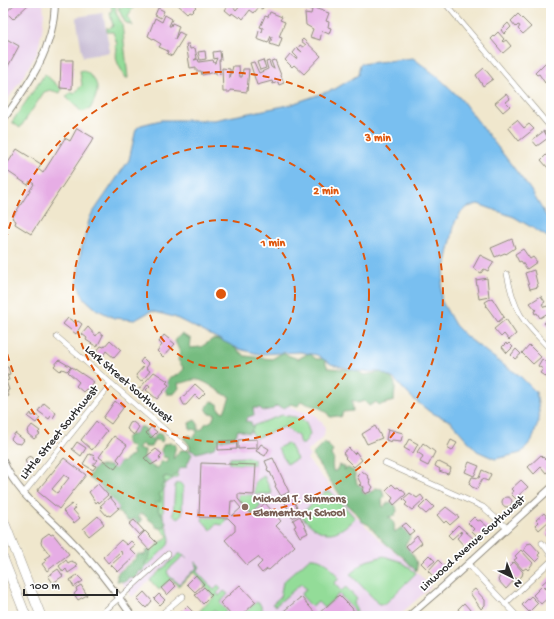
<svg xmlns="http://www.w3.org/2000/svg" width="554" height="619" viewBox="0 0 554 619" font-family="'Gochi Hand',sans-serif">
<rect width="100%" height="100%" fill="#fff"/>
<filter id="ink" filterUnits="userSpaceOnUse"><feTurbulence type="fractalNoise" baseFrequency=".025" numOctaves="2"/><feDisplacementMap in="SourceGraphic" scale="8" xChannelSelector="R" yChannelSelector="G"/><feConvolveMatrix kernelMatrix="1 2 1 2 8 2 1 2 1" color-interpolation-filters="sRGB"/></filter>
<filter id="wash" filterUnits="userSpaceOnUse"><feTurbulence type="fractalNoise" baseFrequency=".012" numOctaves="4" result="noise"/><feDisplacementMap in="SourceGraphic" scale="16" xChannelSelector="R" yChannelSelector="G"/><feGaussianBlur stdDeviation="0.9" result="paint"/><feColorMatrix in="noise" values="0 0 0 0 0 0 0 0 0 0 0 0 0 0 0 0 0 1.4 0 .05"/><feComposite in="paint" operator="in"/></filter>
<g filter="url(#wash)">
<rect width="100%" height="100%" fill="#f0e7cd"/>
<!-- built -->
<g fill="#ead1ec">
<path d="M 3,3 L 43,3 L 44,14 L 42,31 L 37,53 L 21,80 L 3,106 Z"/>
<path d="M 244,399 L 276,400 L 297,410 L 314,414 L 323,424 L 325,428 L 324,436 L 307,452 L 310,456 L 307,459 L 353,513 L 381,541 L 404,559 L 431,587 L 398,616 L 194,616 L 214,597 L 194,572 L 178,586 L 161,569 L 132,597 L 121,581 L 168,536 L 136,501 Z"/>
</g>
<!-- industrial -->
<path fill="#cabfd6" d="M 103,13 L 110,52 L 83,57 L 76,17 Z"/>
<!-- green -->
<g fill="#93dc98" stroke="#5f8462">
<path d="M 111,3 L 115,3 L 116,13 L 122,24 L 128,78 L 126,78 C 120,67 114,61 117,49 L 115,46 L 117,44 L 113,32 L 107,32 L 107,27 L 109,29 L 113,26 L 110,13 L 112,10 Z"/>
<path d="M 133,3 L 138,3 L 132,9 L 128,17 L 133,26 L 125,22 L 118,8 L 119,6 L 121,8 L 125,5 L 128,8 Z"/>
<path d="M 83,70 C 102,82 99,92 90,109 L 82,112 L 66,97 L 71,92 L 74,94 L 82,85 L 80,71 Z"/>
<path d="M 45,74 L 60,88 L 62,88 L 60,93 L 50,90 L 44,92 L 20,128 L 12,122 Z"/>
<path d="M 282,415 L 295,417 L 306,422 L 310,434 L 304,444 L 300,444 L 298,436 L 284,427 L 256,438 L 253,436 L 250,427 Z"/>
<path d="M 288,443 L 297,459 L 287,464 L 278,448 Z"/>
<path d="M 248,457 L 254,459 L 254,465 L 229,464 L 230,458 Z"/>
<path d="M 176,472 L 178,476 L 164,484 L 163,517 L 161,517 L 153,503 L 159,495 L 163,478 Z"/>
<path d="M 264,476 L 272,493 L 271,494 L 256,494 L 254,492 L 255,482 Z"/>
<path d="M 177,483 L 180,483 L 183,486 L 182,515 L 178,518 L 173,515 L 175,486 Z"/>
<path d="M 325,492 L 331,492 L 355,518 C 333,540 321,537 300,515 Z"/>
<path d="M 238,494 L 253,495 L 261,506 L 252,515 L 238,499 Z"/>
<path d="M 203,517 L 226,518 L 226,522 L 223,525 L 216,524 L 211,530 L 202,520 Z"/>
<path d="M 165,522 L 170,538 L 168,545 L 146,567 C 142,555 160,544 168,536 L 160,528 L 164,527 Z"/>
<path d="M 179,554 L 182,554 L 187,558 L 183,556 L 167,571 L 169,576 L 179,584 L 198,567 L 195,563 L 196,562 L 200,567 L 196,571 L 214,590 L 218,586 L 221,589 L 217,593 L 219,596 L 224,591 L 228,594 L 220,603 L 227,610 L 223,616 L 219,616 L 214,610 L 207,616 L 194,616 L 214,597 L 194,572 L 178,586 L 171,579 L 159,590 L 150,580 Z"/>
<path d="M 384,556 L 402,562 L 416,573 L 385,604 L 379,604 L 350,574 L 366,561 Z"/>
<path d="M 310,558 C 325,557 331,568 339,579 L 334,583 L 341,591 L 346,587 L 357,599 L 354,603 L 357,611 L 356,613 L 339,594 L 324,608 L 318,602 L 312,607 L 301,595 L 306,589 L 301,584 L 275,606 L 272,604 L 280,597 L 283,582 Z"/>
<path d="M 256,602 L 260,604 L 265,616 L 241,616 Z"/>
</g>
<!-- forest -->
<g fill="#76bc80" stroke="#507456">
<path d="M 181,334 L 191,339 L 190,348 L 201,347 L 213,339 L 226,341 L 245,356 L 272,359 L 282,353 L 298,359 L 309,353 L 316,359 L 324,359 L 328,368 L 355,370 L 364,375 L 381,372 C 399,382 395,382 394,401 L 379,405 L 376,402 L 369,406 L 364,401 L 358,403 L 352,400 L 353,411 L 343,412 L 341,417 L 337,416 L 330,417 C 322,404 312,408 301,401 L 298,406 L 291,404 L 284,408 L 276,406 L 273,409 L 263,411 L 260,408 L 253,408 L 254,415 L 248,417 L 245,421 L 251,422 L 253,428 L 249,433 L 238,430 L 235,438 C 226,439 218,439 214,448 L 197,453 L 190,450 L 190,446 L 184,438 L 190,435 L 192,438 L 197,433 L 196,430 L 190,429 L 189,423 L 195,420 L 198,424 L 198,430 L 202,429 L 205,424 L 212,421 L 215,414 L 209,413 L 206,408 L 211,401 L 218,404 L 219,410 L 224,412 L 230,397 C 219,393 210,383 199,380 C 192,378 185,384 178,383 L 179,388 L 174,394 L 167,394 L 165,389 L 168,385 L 166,383 L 170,377 L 178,375 L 184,369 L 178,360 L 180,352 L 175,341 Z"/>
<path d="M 139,427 L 143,427 L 146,429 L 146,433 L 151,439 L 153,439 L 157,433 L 161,434 L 163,439 L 162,442 L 158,440 L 154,440 L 151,447 L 145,447 L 142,444 L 137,449 L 145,450 L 144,458 L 153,467 L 158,468 L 162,461 L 166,462 L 168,458 L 163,457 L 161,450 L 164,444 L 171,443 L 176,445 L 173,459 L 181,450 L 188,450 L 192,454 L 186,467 L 181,468 L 172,478 L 166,476 L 163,478 L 165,482 L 161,486 L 163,490 L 159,495 L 161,497 L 160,502 L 154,503 L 159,507 L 158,511 L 161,513 L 166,522 L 164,527 L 157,528 C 154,521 147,520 144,514 L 140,514 L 138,518 L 141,518 L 141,522 L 137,523 L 134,519 L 128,521 L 117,511 L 119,508 L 98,484 L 88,477 L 96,466 L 111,466 L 115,468 L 120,462 L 123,462 L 133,454 L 131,450 L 133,448 L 126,443 L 126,439 L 129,435 L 134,435 Z"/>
<path d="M 325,442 L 333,450 L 331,455 L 334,460 L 332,464 L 333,471 L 336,471 L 339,465 L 345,467 L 344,470 L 348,468 L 354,471 L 357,484 L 364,487 L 362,491 L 365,494 L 368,491 L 372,492 L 375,488 L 382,489 L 384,497 L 382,500 L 383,508 L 387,503 L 392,502 L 396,506 L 397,511 L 394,516 L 388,517 C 394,520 395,525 394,532 L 403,527 L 409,532 L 410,538 L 405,545 C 411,553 420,561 416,571 L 403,557 L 385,543 L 369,525 L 361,521 L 359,516 L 348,506 L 312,455 Z"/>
<path d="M 151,550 L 149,559 L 145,563 L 146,567 L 143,571 L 139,571 L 138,575 L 134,579 L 129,577 L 125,582 L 117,581 L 117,574 L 136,558 L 138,554 L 145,555 L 146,551 Z"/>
</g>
<!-- water -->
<path fill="#79bff0" stroke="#52758e" d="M 413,58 L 438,77 L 460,98 L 530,189 L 551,224 L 551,239 L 514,217 L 478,204 L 468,207 L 461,212 L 455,222 L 441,287 L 441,300 L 455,325 L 467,337 L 505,366 L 519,375 L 536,392 L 539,410 L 538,423 L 532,440 L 521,453 L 495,459 L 477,451 L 450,421 L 430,412 L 411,397 L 394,379 L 381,372 L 357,371 L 331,364 L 317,355 L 300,352 L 259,354 L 239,349 L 174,317 L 151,311 L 135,320 L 114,318 L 96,309 L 84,298 L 77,282 L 81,251 L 90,217 L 129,160 L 136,129 L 141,125 L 161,120 L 214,120 L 289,105 L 335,89 L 358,75 L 360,64 Z"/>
<g id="blocks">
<!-- building -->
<g fill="#e6ade5" fill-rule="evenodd">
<path d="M 16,3 L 30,3 L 13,19 L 6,12 Z"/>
<path d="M 176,3 L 196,3 L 194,5 L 196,7 L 191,12 L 189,11 L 187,13 Z"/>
<path d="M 230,3 L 236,10 L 241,4 L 245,7 L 249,3 L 267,3 L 262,9 L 259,7 L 254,13 L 250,10 L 243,19 L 240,16 L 239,18 L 232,13 L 231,15 L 225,10 Z"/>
<path d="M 307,3 L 315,5 L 314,8 L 329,13 L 326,21 L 329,22 L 328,27 L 331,28 L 329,34 L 322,31 L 320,40 L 310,37 L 313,29 L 306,25 L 305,13 L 311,14 L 312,10 L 306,8 Z"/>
<path d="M 158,8 L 164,11 L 161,18 L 155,15 Z"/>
<path d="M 270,12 L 282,17 L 280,20 L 285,22 L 279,37 L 282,38 L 279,47 L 270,44 L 272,37 L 271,36 L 268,43 L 257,39 L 259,31 L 262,32 L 263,28 L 260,27 L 265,16 L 268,17 Z"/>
<path d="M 518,14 L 531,27 L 523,34 L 518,29 L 520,26 L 518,25 L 516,27 L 511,21 Z"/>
<path d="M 165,15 L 172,19 L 169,26 L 171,26 L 172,23 L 179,26 L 175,39 L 179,32 L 185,35 L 172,56 L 167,54 L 168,51 L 159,47 L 161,44 L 148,36 L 155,18 L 162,22 Z"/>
<path d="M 508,23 L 511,27 L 504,34 L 501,30 Z"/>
<path d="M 498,32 L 504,39 L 502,41 L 503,42 L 506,40 L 511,46 L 503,53 L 491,39 Z"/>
<path d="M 3,37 L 19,46 L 6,70 L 3,68 Z"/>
<path d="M 303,39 L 321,56 L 304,74 L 294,65 L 292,67 L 285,60 L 290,54 L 296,59 L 297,57 L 293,53 L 297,48 L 302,52 L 298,48 L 300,45 L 303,47 L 306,45 L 301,41 Z"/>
<path d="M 186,44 L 189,44 L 190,49 L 195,48 L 197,58 L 194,60 L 198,59 L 199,62 L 213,60 L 214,63 L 215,63 L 217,58 L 214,59 L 213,52 L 220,51 L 221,60 L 219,60 L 220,74 L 216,75 L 216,72 L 202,75 L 201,71 L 196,71 L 196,67 L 190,68 Z"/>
<path d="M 205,51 L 206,59 L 200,60 L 198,52 Z"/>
<path d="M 61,60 L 73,60 L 72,89 L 60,88 Z"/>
<path d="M 263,60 L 266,68 L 260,70 L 257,62 Z"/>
<path d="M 275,60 L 284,83 L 279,85 L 278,82 L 273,84 L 272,81 L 257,85 L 250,63 L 254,62 L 259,73 L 268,69 L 266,62 L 269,61 L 271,67 L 274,69 L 271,61 Z"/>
<path d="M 546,62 L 551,67 L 547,71 L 551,78 L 545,83 L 539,74 L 537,75 L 535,73 Z"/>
<path d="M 233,66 L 239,66 L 240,77 L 242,77 L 243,69 L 249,69 L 247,92 L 230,90 L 230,92 L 223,92 L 222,68 L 230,69 L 230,78 Z"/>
<path d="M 484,68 L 493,79 L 483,86 L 476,75 Z"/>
<path d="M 506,94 L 510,99 L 506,102 L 510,106 L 503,112 L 495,103 Z"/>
<path d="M 517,120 L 524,128 L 529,124 L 534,129 L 519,141 L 508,127 Z"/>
<path d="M 77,128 L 94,138 L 31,234 L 15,224 L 16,221 L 12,218 L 34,184 L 30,181 L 28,185 L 4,169 L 17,149 L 41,164 L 38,169 L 43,173 L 65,138 L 70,141 Z"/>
<path d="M 544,131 L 548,138 L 537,146 L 532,140 Z"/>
<path d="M 551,150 L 551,165 L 548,168 L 541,160 Z"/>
<path d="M 512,239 L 515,248 L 506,254 L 505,253 L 495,257 L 491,248 Z"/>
<path d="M 523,249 L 530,259 L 533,257 L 537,262 L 527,269 L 521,261 L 519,262 L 515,254 Z"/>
<path d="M 480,255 L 494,262 L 488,271 L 484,269 L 481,273 L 473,268 Z"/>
<path d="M 534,270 L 538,287 L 530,289 L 525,273 Z"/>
<path d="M 487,278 L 489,297 L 479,299 L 476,280 Z"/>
<path d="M 541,296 L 545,302 L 542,304 L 544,307 L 548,306 L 551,311 L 540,318 L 537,313 L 535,314 L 534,311 L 536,310 L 530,303 Z"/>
<path d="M 492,298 L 504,317 L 498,322 L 486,306 L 487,305 L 485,302 Z"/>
<path d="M 551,316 L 551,331 L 544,323 Z"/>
<path d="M 68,318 L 76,323 L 78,321 L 82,324 L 76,334 L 63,324 Z"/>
<path d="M 506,319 L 516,334 L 509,340 L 504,334 L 501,337 L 494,329 Z"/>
<path d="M 88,327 L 96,336 L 99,332 L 103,335 L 97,347 L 86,340 L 87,338 L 82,334 Z"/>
<path d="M 164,335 L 175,344 L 163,357 L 157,351 L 162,345 L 159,342 Z"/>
<path d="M 110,340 L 121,350 L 114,358 L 106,351 L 102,357 L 96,352 L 101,346 L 104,347 Z"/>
<path d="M 506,343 L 507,345 L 509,343 L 513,347 L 507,353 L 502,347 Z"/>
<path d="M 529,345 L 541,357 L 533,364 L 522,353 Z"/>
<path d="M 516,349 L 521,354 L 515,359 L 511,355 Z"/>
<path d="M 143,358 L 149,364 L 146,368 L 150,371 L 142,381 L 138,379 L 136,375 L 144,366 L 140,362 Z"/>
<path d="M 542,359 L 551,368 L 551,380 L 540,373 L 543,369 L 538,366 Z"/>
<path d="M 59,360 L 71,367 L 67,371 L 62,369 L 60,371 L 54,366 Z"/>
<path d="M 3,365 L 4,368 L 8,367 L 10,374 L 7,375 L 9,380 L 6,381 L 9,390 L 7,391 L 9,396 L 3,398 Z"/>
<path d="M 72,367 L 94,382 L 87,390 L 86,389 L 83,392 L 76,386 L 79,382 L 68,372 Z"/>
<path d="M 154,372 L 168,381 L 166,383 L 169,385 L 157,399 L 146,390 L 150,386 L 148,384 L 142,393 L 138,390 Z"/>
<path d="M 195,384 L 205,393 L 199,399 L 195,395 L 186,405 L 184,405 L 181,399 Z"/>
<path d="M 115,401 L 123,408 L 111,424 L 103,418 Z"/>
<path d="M 44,403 L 56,413 L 53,418 L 51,416 L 49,419 L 38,411 Z"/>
<path d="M 31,413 L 32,416 L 36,415 L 40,418 L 36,423 L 28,417 Z"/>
<path d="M 96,421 L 107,431 L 92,450 L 81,440 Z"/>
<path d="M 133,422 L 139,427 L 134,435 L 127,429 L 130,423 Z"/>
<path d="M 32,425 L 40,431 L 38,433 L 40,434 L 34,439 L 28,434 L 27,431 Z"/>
<path d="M 375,426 L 382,438 L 367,444 L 362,434 Z"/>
<path d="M 151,427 L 157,432 L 151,438 L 146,433 Z"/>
<path d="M 388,429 L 403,433 L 401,441 L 392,440 L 391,442 L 386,440 Z"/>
<path d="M 15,433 L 24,440 L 21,444 L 15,443 L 11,439 Z"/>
<path d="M 114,436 L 127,445 L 117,459 L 120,462 L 115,469 L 99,457 Z"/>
<path d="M 257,439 L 257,448 L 238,449 L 238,440 Z"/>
<path d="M 409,439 L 418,444 L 413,453 L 404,448 Z"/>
<path d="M 236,440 L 237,449 L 218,450 L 218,441 Z"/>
<path d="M 451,440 L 457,443 L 452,451 L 447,448 Z"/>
<path d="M 77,442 L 86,448 L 81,456 L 72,449 Z"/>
<path d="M 423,443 L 435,452 L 428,466 L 420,462 L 423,456 L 417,452 Z"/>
<path d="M 261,444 L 269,449 L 265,456 L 256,451 Z"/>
<path d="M 349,448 L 354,454 L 356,452 L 362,460 L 354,467 L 345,458 L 346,457 L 343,453 Z"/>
<path d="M 156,449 L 162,454 L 159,457 L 161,459 L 151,465 L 144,458 Z"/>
<path d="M 89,454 L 95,456 L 94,458 L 97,460 L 93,465 L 96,466 L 93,470 L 83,464 Z"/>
<path d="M 541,455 L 551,465 L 551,469 L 546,473 L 541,467 L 534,474 L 528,467 Z"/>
<circle cx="30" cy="461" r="4.5"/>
<path d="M 64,458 L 86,475 L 59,509 L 37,491 ZM 64,475 L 69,478 L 57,493 L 52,489 Z"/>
<path d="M 273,458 L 289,492 L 281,496 L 275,486 L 276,485 L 270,472 L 269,473 L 267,469 L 268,468 L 265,461 Z"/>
<path d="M 437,461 L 451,468 L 448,474 L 439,471 L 440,469 L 435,466 Z"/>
<path d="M 469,462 L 479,466 L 474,476 L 465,472 Z"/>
<path d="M 201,463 L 256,465 L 254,495 L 238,494 L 238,499 L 252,515 L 265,503 L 281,521 L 276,526 L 295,546 L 269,570 L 267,569 L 262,573 L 257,567 L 262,562 L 258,557 L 247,565 L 225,540 L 235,531 L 235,525 L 228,518 L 199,517 ZM 231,501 L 235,501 L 241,508 L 232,516 L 230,514 Z"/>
<path d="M 482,470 L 491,474 L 488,481 L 482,479 L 477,489 L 472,487 L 469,484 L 472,477 L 479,478 Z"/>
<path d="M 362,471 L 368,476 L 370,481 L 369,482 L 373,487 L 370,492 L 365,494 L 362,490 L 364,487 L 359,485 L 361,484 L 357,476 Z"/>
<path d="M 521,480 L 528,487 L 519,495 L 522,498 L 518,501 L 511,494 L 513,491 L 511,489 Z"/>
<path d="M 98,484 L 108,495 L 99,503 L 98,501 L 96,503 L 89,492 Z"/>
<path d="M 392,484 L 396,488 L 398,487 L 401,490 L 402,489 L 406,494 L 394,505 L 391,501 L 393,498 L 386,490 Z"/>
<path d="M 410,493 L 417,498 L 421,495 L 424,499 L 412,510 L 405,505 L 407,503 L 403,499 Z"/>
<circle cx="507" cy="502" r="5"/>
<path d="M 110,497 L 119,508 L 110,516 L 108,515 L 107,516 L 100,508 L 102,507 L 100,506 Z"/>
<path d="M 292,497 L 300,514 L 292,518 L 284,500 Z"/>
<path d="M 427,500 L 434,507 L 426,514 L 419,508 Z"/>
<path d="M 72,504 L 76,508 L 73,510 L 80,518 L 74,523 L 63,511 Z"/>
<path d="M 446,507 L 459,517 L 450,525 L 446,521 L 444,523 L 437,515 Z"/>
<path d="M 544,513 L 550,520 L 539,530 L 535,525 L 538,522 L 536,520 Z"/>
<path d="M 98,516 L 104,524 L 89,536 L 83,529 Z"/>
<path d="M 300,516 L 308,533 L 300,537 L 294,527 L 296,526 L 293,520 Z"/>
<path d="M 474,517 L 478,521 L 480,520 L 491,530 L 486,534 L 484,532 L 480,536 L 478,534 L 477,536 L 472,531 L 474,529 L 468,523 Z"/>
<path d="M 134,520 L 144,531 L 139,535 L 129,524 Z"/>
<path d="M 406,523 L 414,531 L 409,535 L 402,526 Z"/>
<path d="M 458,525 L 474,539 L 465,547 L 457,538 L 462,534 L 461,531 L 452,539 L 448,535 Z"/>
<path d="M 551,525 L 551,540 L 546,534 L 549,531 L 547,529 Z"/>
<path d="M 145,531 L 157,543 L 149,550 L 138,538 Z"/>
<path d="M 49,533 L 51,535 L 53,534 L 69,554 L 47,571 L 42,564 L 46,561 L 44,559 L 50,555 L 41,543 L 42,538 Z"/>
<path d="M 417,536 L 422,543 L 411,552 L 406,546 Z"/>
<path d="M 121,540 L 127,545 L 131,541 L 135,545 L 130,549 L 136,555 L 118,572 L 111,565 L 122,555 L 121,551 L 108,563 L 103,557 Z"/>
<path d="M 531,543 L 540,553 L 538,555 L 540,558 L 536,562 L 524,550 L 527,544 Z"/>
<path d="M 521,550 L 533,563 L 528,570 L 526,568 L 523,570 L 514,560 L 517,558 L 515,556 Z"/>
<path d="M 429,555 L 435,561 L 426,568 L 421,563 Z"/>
<path d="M 66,560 L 68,563 L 71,561 L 76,563 L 77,567 L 68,573 L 66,569 L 63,572 L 59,566 Z"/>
<path d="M 438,560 L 445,567 L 434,577 L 428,571 Z"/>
<path d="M 514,562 L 523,572 L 522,576 L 517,580 L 507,569 Z"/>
<path d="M 58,569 L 63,576 L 53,583 L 48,576 Z"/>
<path d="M 507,571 L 515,579 L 506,589 L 498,580 L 501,574 L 504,574 Z"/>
<path d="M 77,575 L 83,581 L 74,587 L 70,580 Z"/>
<path d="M 196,575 L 204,584 L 195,592 L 187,584 Z"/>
<path d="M 551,576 L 551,590 L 549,591 L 542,584 Z"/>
<path d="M 170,580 L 176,586 L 167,595 L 161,588 Z"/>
<path d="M 81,585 L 87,595 L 78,600 L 74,594 L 77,591 L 76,588 Z"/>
<path d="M 240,585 L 256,602 L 241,616 L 232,616 L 220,603 Z"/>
<path d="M 542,586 L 551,595 L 541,604 L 533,595 Z"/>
<path d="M 204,587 L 212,595 L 203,604 L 195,595 Z"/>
<path d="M 475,589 L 485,600 L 485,605 L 481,609 L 470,593 Z"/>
<path d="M 144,592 L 152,601 L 146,608 L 137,599 Z"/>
<path d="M 159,594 L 165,600 L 160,605 L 154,599 Z"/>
<path d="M 339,595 L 352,608 L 356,615 L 355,616 L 282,616 L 280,614 L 301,597 L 317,615 Z"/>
<path d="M 531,596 L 538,603 L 529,612 L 522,605 Z"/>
<path d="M 464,603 L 471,611 L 467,616 L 458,616 L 459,611 L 458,609 Z"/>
<path d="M 187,606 L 195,614 L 193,616 L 177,616 Z"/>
</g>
</g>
</g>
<g filter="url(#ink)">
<use href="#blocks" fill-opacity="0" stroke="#8e897c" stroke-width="1"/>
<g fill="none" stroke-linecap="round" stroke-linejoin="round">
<defs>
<g id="minor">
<path d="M 445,3 L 551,128"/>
<path d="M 507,274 C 515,315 523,321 551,350"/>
<path d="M 57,337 L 186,448"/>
<path d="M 385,463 L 483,507 L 507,528"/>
<path d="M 23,494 L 111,384"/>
<path d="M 542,543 L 551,555"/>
<path d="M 468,564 L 517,616"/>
<path d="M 505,604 L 551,561"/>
<path d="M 99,616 L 168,554"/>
<path d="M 159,616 L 183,596"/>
</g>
<g id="tertiary">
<path d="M 3,120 C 29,84 54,49 55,3"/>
<path d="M 3,461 C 17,493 44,513 68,537 C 92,561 113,588 132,616"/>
<path d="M 409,616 L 445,585 L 551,488"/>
</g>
<g id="motorway">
<path d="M 3,519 L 41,616"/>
<path d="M 3,558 L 26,616"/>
</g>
</defs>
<!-- minor casing -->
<use href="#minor" stroke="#8e897c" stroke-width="6"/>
<!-- tertiary casing -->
<use href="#tertiary" stroke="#8e897c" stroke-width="8"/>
<!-- motorway casing -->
<use href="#motorway" stroke="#8e897c" stroke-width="10"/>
<!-- minor -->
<use href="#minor" stroke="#fff" stroke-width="5"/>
<!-- tertiary -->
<use href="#tertiary" stroke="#fff" stroke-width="6"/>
<!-- motorway -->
<use href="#motorway" stroke="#fff" stroke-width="9"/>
</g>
</g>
<!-- distance rings -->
<g fill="none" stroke="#df570e" stroke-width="2" stroke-dasharray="7 5">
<circle cx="221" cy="294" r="74"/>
<circle cx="221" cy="294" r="148"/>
<path d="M3 252A222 222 0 1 1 3 336"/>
</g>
<!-- markers -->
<circle fill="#8d6e63" stroke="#fff" stroke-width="1.5" cx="245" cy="507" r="4"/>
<g text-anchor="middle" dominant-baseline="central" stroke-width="3.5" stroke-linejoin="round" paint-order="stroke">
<!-- street labels -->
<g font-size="12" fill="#2b2b2b" stroke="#fff">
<text transform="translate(128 385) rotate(41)">Lark Street Southwest</text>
<text transform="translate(60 433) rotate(-51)">Little Street Southwest</text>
<text transform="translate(473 544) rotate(-42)">Linwood Avenue Southwest</text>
</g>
<!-- education labels -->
<g font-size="12" font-weight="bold" fill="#785e54" stroke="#fff" text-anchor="start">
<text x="253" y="500">Michael T. Simmons<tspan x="253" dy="14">Elementary School</tspan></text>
</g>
</g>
<circle cx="221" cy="294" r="6" fill="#df570e" stroke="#fff" stroke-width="2"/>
<g font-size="12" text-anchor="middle" font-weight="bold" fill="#df570e" stroke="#fff" stroke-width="3.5" stroke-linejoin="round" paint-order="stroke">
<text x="378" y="141">3 min</text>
<text x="326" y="194">2 min</text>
<text x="273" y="246">1 min</text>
</g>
<!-- margin -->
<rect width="554" height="619" fill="none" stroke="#fff" stroke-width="16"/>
<!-- north arrow -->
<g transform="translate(512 577) rotate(137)" stroke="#ffffff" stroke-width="3" paint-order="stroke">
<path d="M0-3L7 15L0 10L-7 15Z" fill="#2b2b2b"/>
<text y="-6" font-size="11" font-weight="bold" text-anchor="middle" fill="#2b2b2b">N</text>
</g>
<!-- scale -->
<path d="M24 589v6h93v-6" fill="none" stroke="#2b2b2b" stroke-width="2"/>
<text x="30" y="589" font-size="12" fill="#2b2b2b" stroke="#ffffff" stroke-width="3" paint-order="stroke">100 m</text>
</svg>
